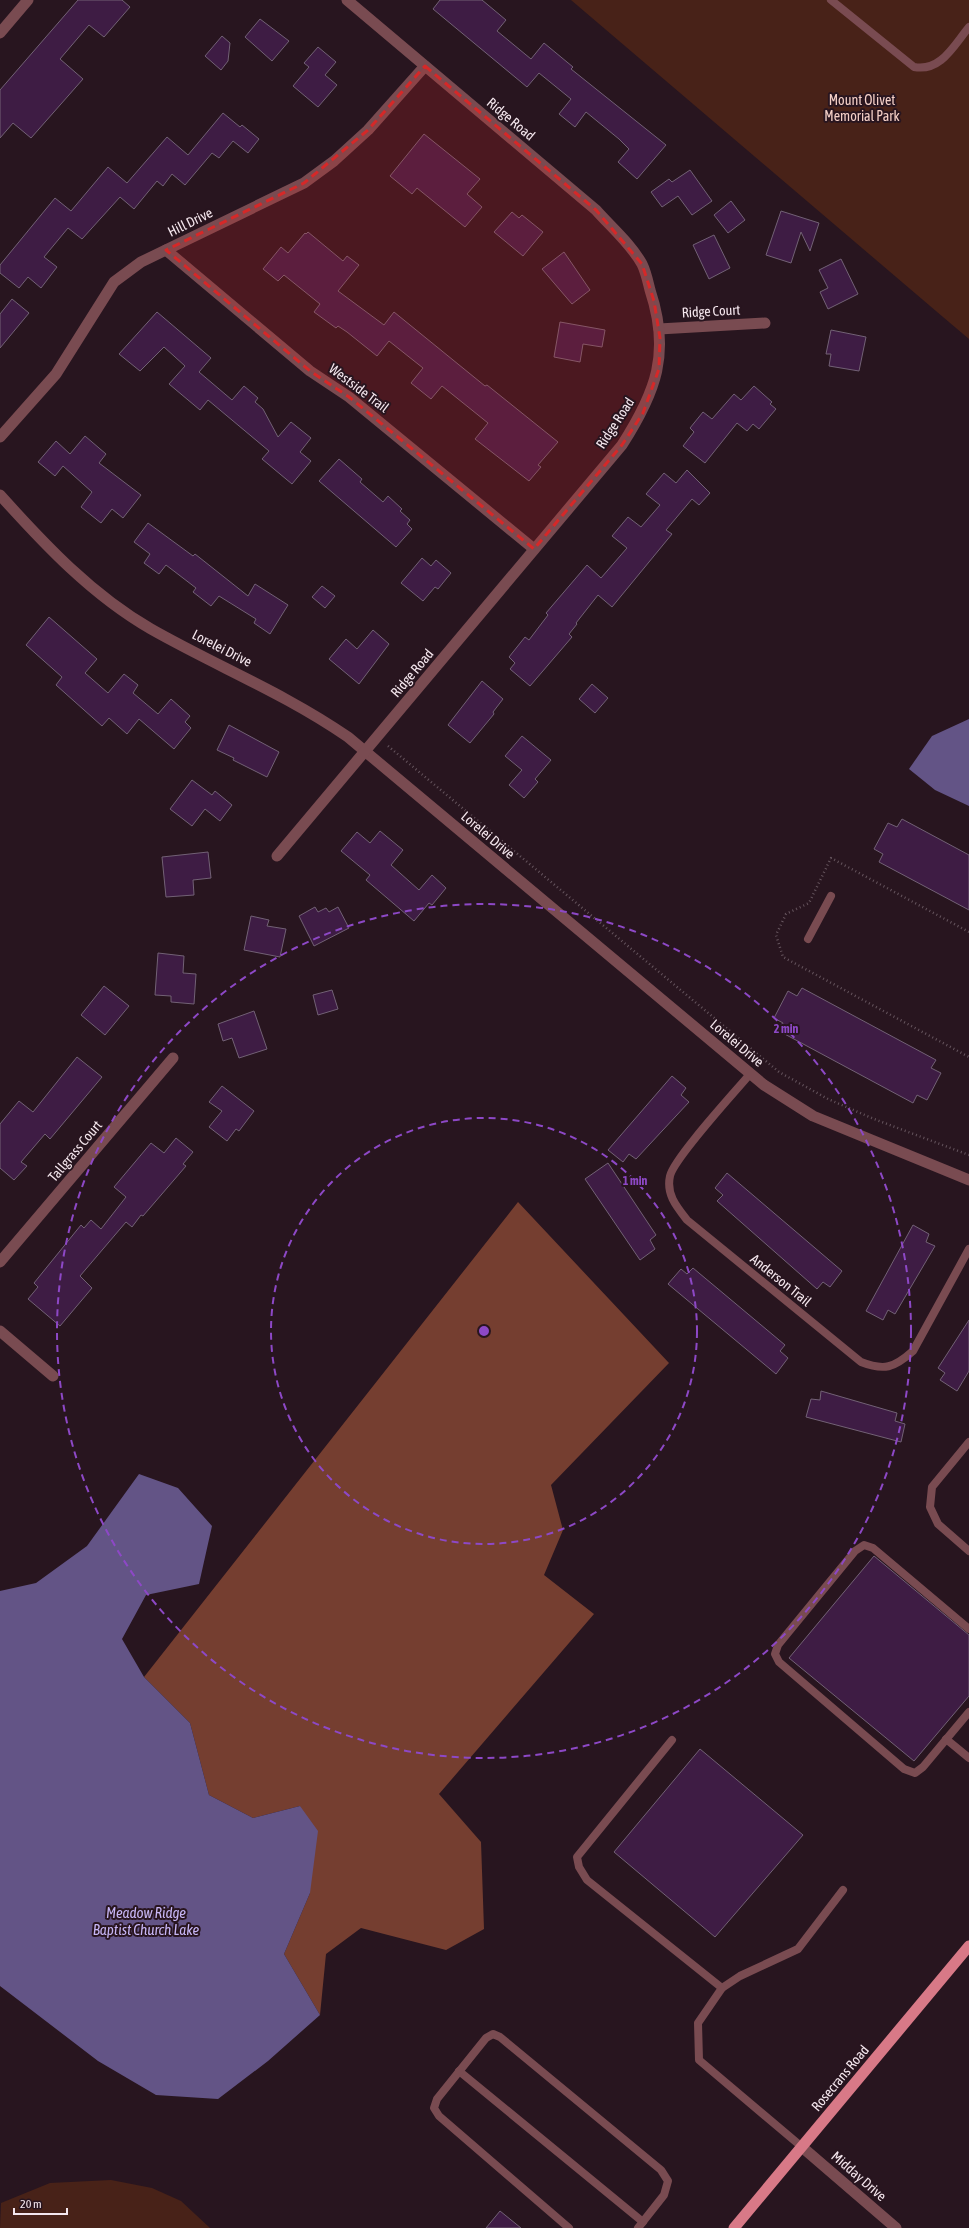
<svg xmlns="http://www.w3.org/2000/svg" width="969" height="2228" viewBox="0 0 969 2228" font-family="'Asap Condensed',sans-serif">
<rect width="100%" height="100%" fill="#28151f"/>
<!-- green -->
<g fill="#482218">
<path d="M 571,0 L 969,0 L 969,339 L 943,317 Z"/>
<path d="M 111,2180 L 152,2188 L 181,2201 L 210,2228 L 0,2228 L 1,2203 L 50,2183 Z"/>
</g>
<!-- forest -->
<path fill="#753e30" d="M 518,1202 L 669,1363 L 551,1485 L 563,1530 L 544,1575 L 594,1614 L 439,1794 L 481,1842 L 484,1929 L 446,1950 L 361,1928 L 326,1954 L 320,2015 L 284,1954 L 310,1893 L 300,1806 L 253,1818 L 209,1795 L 190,1723 L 144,1677 Z"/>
<!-- water -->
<g fill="#635486">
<path d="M 969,719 L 969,806 L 935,790 L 909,769 L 932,736 Z"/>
<path d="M 139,1474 L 178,1488 L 212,1526 L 199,1584 L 146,1595 L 122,1639 L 144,1677 L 190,1723 L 209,1795 L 253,1818 L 300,1806 L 318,1831 L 310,1893 L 284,1954 L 320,2015 L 268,2061 L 218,2099 L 156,2095 L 98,2061 L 0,1986 L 0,1591 L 36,1583 L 87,1546 Z"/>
</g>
<!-- building -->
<g fill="#3e1c44" stroke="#726175">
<path d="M 78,0 L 122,0 L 130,7 L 104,37 L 89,25 L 60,59 L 83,79 L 31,138 L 13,123 L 0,138 L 0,90 Z"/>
<path d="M 440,0 L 482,0 L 506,20 L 497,31 L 531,59 L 544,43 L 573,67 L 571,69 L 666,145 L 637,179 L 618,162 L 629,149 L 619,139 L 586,112 L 575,127 L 559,114 L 571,99 L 539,73 L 527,87 L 433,9 Z"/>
<path d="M 260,19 L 289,41 L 272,61 L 245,37 Z"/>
<path d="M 222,36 L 230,43 L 228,61 L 221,70 L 205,56 Z"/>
<path d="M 318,47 L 336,62 L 325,75 L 337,85 L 318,107 L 293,86 L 309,67 L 304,63 Z"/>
<path d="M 223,113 L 240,127 L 242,125 L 259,139 L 248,153 L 233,141 L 219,158 L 212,153 L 185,185 L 172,174 L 163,186 L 157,181 L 134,209 L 120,197 L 82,239 L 68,228 L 44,257 L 57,267 L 41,288 L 28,277 L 19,288 L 0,273 L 0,265 L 55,198 L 71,211 L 108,167 L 127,183 L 167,137 L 188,155 Z"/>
<path d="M 424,134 L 480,179 L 467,194 L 482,207 L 465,227 L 417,188 L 412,194 L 390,176 Z"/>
<path d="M 690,170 L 712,201 L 692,215 L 678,196 L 662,207 L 651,192 L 669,179 L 672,182 Z"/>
<path d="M 731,201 L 745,220 L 728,233 L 714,215 Z"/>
<path d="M 781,211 L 819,223 L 810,251 L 801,232 L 791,263 L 766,255 Z"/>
<path d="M 512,212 L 519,218 L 522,215 L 543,232 L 523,256 L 494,232 Z"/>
<path d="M 308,232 L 343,261 L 347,256 L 359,265 L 338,291 L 384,325 L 394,312 L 485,386 L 487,385 L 558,442 L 538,465 L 541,467 L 529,481 L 475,439 L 488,423 L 442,386 L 431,399 L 411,383 L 423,368 L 389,341 L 377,356 L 347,332 L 338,326 L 336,328 L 314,312 L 320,304 L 284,275 L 278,281 L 263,269 L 281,247 L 288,253 L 305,233 L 306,234 Z"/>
<path d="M 714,235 L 730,268 L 709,279 L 693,245 Z"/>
<path d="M 564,252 L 590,290 L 572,304 L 542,269 Z"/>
<path d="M 841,259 L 858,294 L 828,309 L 820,292 L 828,288 L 819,270 Z"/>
<path d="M 12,299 L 29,313 L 0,348 L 0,314 Z"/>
<path d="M 157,312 L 211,358 L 199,372 L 232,400 L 244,386 L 258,398 L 255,402 L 263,409 L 278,437 L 291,422 L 311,438 L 300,452 L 311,461 L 292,484 L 262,459 L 269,451 L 208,400 L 200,410 L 169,384 L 185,366 L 164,347 L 140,371 L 119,354 Z"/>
<path d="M 560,322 L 605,330 L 602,347 L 583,344 L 580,362 L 554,357 Z"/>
<path d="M 831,330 L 866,337 L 859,371 L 829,366 L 831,354 L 826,354 Z"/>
<path d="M 754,386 L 772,402 L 770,404 L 776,409 L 759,429 L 753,424 L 747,431 L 737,423 L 705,463 L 683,446 L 694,432 L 690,428 L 703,412 L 712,419 L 734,394 L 741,400 Z"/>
<path d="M 85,436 L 106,454 L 99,463 L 141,495 L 123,518 L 112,509 L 101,523 L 81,507 L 92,492 L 63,466 L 55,476 L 38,462 L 56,441 L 70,454 Z"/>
<path d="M 339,459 L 362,479 L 360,482 L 383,502 L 388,496 L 402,509 L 400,511 L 410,520 L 407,524 L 412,529 L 396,547 L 319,481 Z"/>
<path d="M 687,470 L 710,493 L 699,505 L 692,499 L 666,530 L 672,534 L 612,607 L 598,595 L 576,623 L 577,624 L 569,634 L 572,637 L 530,686 L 510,669 L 515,663 L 509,657 L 525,637 L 529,640 L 548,615 L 546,613 L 587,565 L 601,578 L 627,548 L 612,536 L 628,517 L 641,527 L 660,505 L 646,494 L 664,473 L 676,483 Z"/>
<path d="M 148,523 L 193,556 L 195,554 L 248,596 L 255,584 L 288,605 L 270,634 L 254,623 L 256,619 L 219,596 L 211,606 L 193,592 L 196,588 L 166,565 L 159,574 L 144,563 L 150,554 L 134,542 Z"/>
<path d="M 422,558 L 431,566 L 436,560 L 451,573 L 438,589 L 435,587 L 423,601 L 401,583 Z"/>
<path d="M 322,586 L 335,596 L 325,608 L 312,597 Z"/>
<path d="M 49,617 L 97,659 L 85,673 L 108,693 L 124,674 L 138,685 L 133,693 L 158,714 L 171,699 L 190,716 L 185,722 L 191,728 L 174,749 L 139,719 L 127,734 L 109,718 L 102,726 L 56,685 L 62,677 L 26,645 Z"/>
<path d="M 373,630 L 389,644 L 359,684 L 329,659 L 346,639 L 357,649 Z"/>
<path d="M 482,681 L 503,699 L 493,712 L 494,714 L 470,743 L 448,725 Z"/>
<path d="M 592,684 L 608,698 L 595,713 L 579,699 Z"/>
<path d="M 229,725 L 279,752 L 267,777 L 233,760 L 234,758 L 217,750 Z"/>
<path d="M 522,736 L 551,760 L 535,779 L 538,782 L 524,798 L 509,785 L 522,770 L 505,756 Z"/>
<path d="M 192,780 L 212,795 L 215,791 L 232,805 L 220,821 L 205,809 L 192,826 L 170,809 Z"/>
<path d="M 902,819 L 969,855 L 969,910 L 879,862 L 883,854 L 874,849 L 888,823 L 897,827 Z"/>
<path d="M 380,831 L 403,850 L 391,865 L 419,890 L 432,875 L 446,888 L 432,905 L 429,903 L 414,921 L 366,880 L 370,875 L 341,851 L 357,832 L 370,843 Z"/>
<path d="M 208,852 L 211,878 L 193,880 L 194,895 L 166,897 L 162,857 Z"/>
<path d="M 315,907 L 318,912 L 326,908 L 329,912 L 338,907 L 349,928 L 314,946 L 299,916 Z"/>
<path d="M 251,916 L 269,920 L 267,926 L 286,929 L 280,957 L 244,950 Z"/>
<path d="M 158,953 L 184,956 L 183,973 L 196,974 L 194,1004 L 171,1002 L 171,996 L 155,995 Z"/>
<path d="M 104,986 L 129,1006 L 105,1035 L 81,1015 Z"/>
<path d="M 802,988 L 936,1060 L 931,1068 L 941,1073 L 927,1100 L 917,1095 L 913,1103 L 779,1031 L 783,1023 L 774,1018 L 788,991 L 797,996 Z"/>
<path d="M 332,990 L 338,1009 L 318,1015 L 313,995 Z"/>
<path d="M 254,1011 L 267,1049 L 239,1058 L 232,1038 L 223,1041 L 218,1024 Z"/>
<path d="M 77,1057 L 102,1077 L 50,1139 L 45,1134 L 21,1162 L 27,1166 L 14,1180 L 0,1168 L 0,1124 L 19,1101 L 33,1112 Z"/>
<path d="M 672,1076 L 686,1088 L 681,1095 L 689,1102 L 636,1159 L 629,1154 L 623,1162 L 608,1150 Z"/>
<path d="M 222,1086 L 254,1111 L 239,1131 L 236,1129 L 227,1141 L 209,1127 L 222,1111 L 209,1102 Z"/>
<path d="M 176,1138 L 193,1152 L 183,1164 L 186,1166 L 143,1216 L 141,1215 L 132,1227 L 126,1222 L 80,1276 L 92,1288 L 60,1326 L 28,1299 L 38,1287 L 34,1283 L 81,1225 L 84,1228 L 91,1220 L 101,1229 L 126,1197 L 114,1187 L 151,1143 L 164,1153 Z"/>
<path d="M 608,1163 L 656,1235 L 650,1240 L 655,1249 L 640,1260 L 585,1179 Z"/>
<path d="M 727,1173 L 842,1271 L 830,1287 L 823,1282 L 817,1289 L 717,1201 L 723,1195 L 715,1188 Z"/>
<path d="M 913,1225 L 929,1234 L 926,1242 L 935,1246 L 895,1314 L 888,1310 L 883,1320 L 866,1311 Z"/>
<path d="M 693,1268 L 785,1345 L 780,1351 L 788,1358 L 776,1374 L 668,1284 L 681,1269 L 687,1274 Z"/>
<path d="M 969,1320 L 969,1371 L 957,1391 L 940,1380 L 945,1373 L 938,1368 Z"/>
<path d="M 821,1391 L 897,1413 L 895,1421 L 905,1424 L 901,1442 L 806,1417 L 811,1399 L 820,1400 Z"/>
<path d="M 874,1556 L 969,1635 L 969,1696 L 914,1761 L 789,1658 Z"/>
<path d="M 700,1749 L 803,1835 L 715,1937 L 614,1852 Z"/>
<path d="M 500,2211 L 521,2228 L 486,2228 Z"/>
</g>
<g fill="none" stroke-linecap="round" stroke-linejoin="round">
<!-- path -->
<g stroke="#66555e" stroke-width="2.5" stroke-dasharray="1 3" stroke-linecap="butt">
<path d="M 388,746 L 779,1072 L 828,1099 L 874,1119 L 969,1155"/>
<path d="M 969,932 L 831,858 L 809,903 L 786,914 L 776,935 L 783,957 L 969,1057"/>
</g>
<!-- service -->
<g stroke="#794b51" stroke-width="8">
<path d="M 831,0 L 914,67 C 941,72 954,45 969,27"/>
<path d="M 808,939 L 831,896"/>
<path d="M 750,1074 C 735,1092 674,1158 670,1176 C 666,1194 676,1206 687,1220 L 861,1362 C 884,1371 894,1368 913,1351 L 969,1249"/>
<path d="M 969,1442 L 932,1487 L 930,1507 L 938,1524 L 969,1551"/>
<path d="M 969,1629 L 873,1548 L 864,1545 L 855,1551 L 778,1645 L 775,1654 L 779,1662 L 904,1769 L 915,1773 L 923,1767 L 969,1712"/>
<path d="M 946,1739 L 969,1758"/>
<path d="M 672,1740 L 577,1857 L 579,1867 L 587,1880 L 722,1988"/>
<path d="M 459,2071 L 643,2222"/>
<path d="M 802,2147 L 699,2060 L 698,2023 L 722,1988 L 740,1976 L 798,1949 L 843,1890"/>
<path d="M 569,2228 L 439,2116 L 434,2108 L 437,2099 L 486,2038 L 493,2034 L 500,2037 L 661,2170 L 668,2181 L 664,2195 L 638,2228"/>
</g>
<!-- minor -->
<g stroke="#794b51" stroke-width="11">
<path d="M 0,33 L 28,0"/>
<path d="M 166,250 L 310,371 L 349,397 L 534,549"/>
<path d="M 659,329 L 765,323"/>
<path d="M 0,437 L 56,374 L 114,282 L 141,262 L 304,183 L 334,161 L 368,130 L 425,66"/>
<path d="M 0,495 C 45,545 92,595 151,629 C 218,667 284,693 348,737 L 764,1085 L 813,1116 L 969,1180"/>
<path d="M 277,856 L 622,445 C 656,392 671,353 650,290 C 648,282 646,272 642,264 C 631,244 611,227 596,210 L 347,0"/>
<path d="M 0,1262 L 173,1058"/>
<path d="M 0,1331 L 53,1376"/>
<path d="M 802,2147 L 896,2228"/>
</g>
<!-- primary -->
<path stroke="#d87987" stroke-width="11" d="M 734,2228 L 969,1946"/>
</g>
<!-- marked area -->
<path fill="#d62828" fill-opacity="0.2" stroke="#d62828" stroke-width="3" stroke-dasharray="8 5" stroke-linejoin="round" d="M 425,66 L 596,210 L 642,264 L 654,301 L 660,338 L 659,369 L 643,413 L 622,445 L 534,549 L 349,397 L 310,371 L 166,250 L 304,183 L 368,130 Z"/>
<!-- distance rings -->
<g fill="none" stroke="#8d48c6" stroke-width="2" stroke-dasharray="7 5">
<circle cx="484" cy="1331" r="213"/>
<circle cx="484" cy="1331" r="427"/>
</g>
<g text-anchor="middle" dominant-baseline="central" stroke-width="4" stroke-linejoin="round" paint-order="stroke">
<!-- park labels -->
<g font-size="14" fill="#f5d0c7" stroke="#28151f">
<text x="862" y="100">Mount Olivet<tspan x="862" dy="16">Memorial Park</tspan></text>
</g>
<!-- street labels -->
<g font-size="14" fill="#f5e7ee" stroke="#28151f">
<text transform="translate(511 119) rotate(40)">Ridge Road</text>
<text transform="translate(190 222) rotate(-26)">Hill Drive</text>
<text transform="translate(711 311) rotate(-3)">Ridge Court</text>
<text transform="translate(359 388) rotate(37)">Westside Trail</text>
<text transform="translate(615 423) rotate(-57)">Ridge Road</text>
<text transform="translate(222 648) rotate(27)">Lorelei Drive</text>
<text transform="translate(412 673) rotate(-50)">Ridge Road</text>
<text transform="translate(488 835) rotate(40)">Lorelei Drive</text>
<text transform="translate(737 1043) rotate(40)">Lorelei Drive</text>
<text transform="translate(75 1151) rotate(-50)">Tallgrass Court</text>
<text transform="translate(781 1280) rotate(39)">Anderson Trail</text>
<text transform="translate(840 2078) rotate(-50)">Rosecrans Road</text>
<text transform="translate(859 2176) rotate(41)">Midday Drive</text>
</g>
<!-- water labels -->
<g font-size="15" font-style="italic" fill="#c7b6f5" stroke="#28151f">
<text x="146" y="1912">Meadow Ridge<tspan x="146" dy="17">Baptist Church Lake</tspan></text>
</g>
</g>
<circle cx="484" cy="1331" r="6" fill="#8d48c6" stroke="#28151f" stroke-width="2"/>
<g font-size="12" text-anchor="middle" font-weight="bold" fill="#8d48c6" stroke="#28151f" stroke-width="4" stroke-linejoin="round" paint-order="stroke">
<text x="786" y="1033">2 min</text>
<text x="635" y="1185">1 min</text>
</g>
<!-- scale -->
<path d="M14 2208v6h53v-6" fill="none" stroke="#f5e7ee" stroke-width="2"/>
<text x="20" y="2208" font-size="12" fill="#f5e7ee" stroke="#28151f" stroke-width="3" paint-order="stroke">20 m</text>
</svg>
